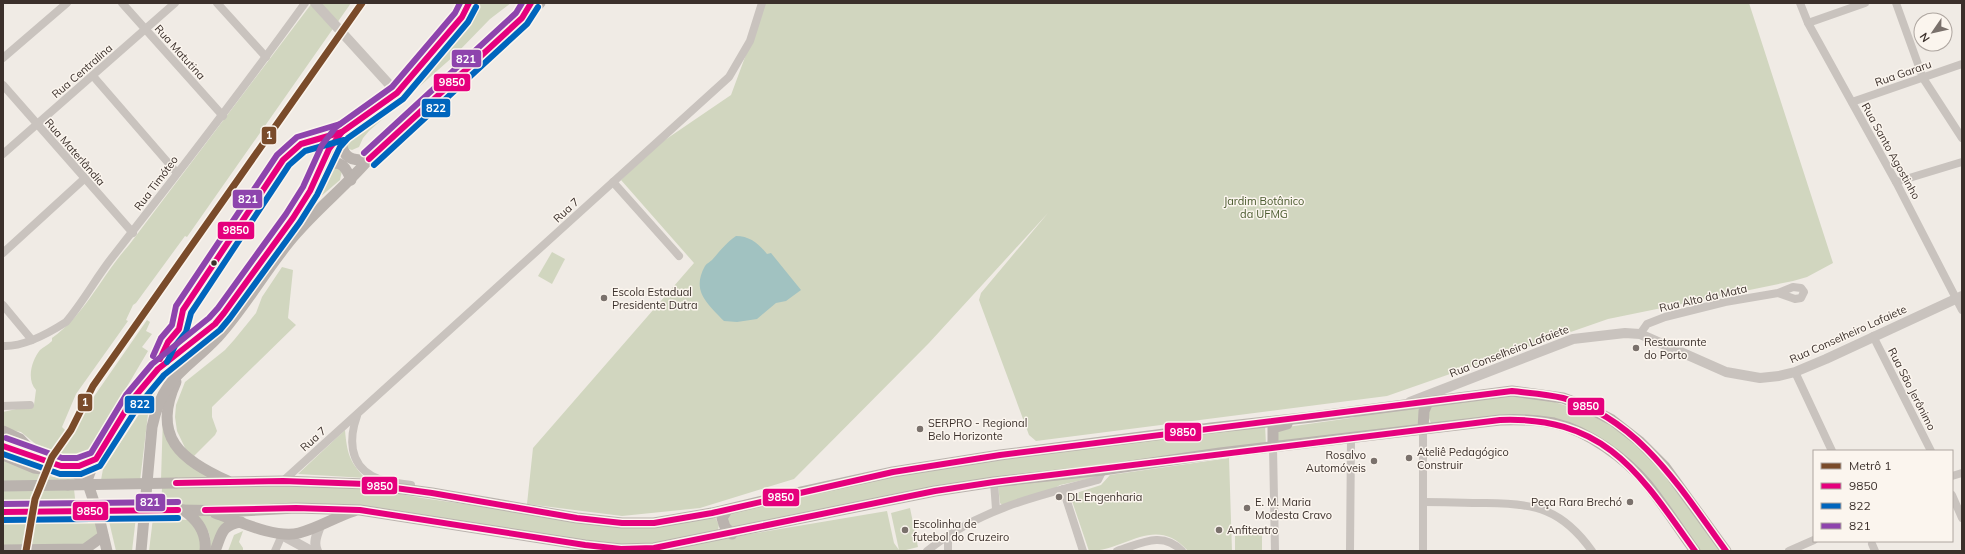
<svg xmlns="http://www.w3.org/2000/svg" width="1965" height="554" viewBox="0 0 1965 554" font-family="Mulish,sans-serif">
<rect width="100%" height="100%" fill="#f0ebe5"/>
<!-- green -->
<g fill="#d1d6bf">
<path d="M 312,3 L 351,3 L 187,237 L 185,236 L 136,303 L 133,305 L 126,320 L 128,321 L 76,394 L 62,427 L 66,431 L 73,434 L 95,395 L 147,320 L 150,322 L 146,331 L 152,334 L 142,347 L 148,351 L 102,429 L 94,448 L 81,458 L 59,458 L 49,455 L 21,432 L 3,428 L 3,412 L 34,405 L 36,390 C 26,379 32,360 40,350 C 43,347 48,345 52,341 L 52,338 C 85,315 102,275 129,245 Z"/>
<path d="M 475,3 L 511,3 L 490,19 L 455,55 L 369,131 L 363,138 L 359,147 L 352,150 L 346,148 L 343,144 L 348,132 L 395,101 L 459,32 L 467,22 Z"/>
<path d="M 765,3 L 1749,3 L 1833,263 L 1807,277 L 1793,281 L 1608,319 L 1387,396 L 1036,441 L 1029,435 L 979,300 L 981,293 L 1048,213 L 929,343 L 794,479 L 700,508 L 622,516 L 527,504 L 533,448 L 694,263 L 621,180 L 659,144 L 731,95 Z"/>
<path d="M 339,167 L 342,171 L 340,180 L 306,209 L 328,169 Z"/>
<path d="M 552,252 L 565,259 L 552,284 L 538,276 Z"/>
<path d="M 282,267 L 293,270 L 288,318 L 296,325 L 212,407 L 212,417 L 217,431 L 215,435 L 194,456 L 187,452 L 177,431 L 175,417 L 176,405 L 185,382 L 225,350 L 234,340 L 256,313 L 262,297 Z"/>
<path d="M 159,384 L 149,406 L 140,481 L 101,480 L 103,469 Z"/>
<path d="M 1512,395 L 1552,401 L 1593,415 L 1611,425 L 1653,459 L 1721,551 L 1698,551 L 1643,474 L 1555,420 L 1431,423 C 1427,416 1429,412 1431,405 Z"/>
<path d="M 1419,407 L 1421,427 L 1277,442 L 1277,429 L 1280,428 L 1351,418 L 1383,410 Z"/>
<path d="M 163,415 L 167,436 L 215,481 L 161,480 Z"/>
<path d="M 1265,425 L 1266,445 L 995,478 L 732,531 L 725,515 L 829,490 L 940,468 Z"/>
<path d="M 345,430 C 347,453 349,461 365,478 L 298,474 Z"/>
<path d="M 3,458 L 35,473 L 59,478 L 70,476 L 85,481 L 3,483 Z"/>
<path d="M 1229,458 L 1232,551 L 1188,551 C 1155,514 1126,551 1089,551 L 1070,495 L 1101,485 L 1110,475 Z"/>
<path d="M 1093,474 L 1097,477 L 1060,485 L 1055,488 L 1002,505 L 1000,503 L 998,485 Z"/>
<path d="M 292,485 L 367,488 L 422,498 L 612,525 L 715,517 L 719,525 L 718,530 L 663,545 L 621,546 L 387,509 L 161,507 L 162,488 Z"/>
<path d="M 74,489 L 76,507 L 3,508 L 3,491 Z"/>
<path d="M 910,508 L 918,547 L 902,551 L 663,551 L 738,536 L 887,511 L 894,543 L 899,550 L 891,513 Z"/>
<path d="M 195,513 L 233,521 L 209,551 C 214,534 205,525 195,513 Z"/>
<path d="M 92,517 L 97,526 L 97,534 L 88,545 L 3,548 L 3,521 Z"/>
<path d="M 108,517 L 136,517 L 132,551 L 116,551 Z"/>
<path d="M 153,518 L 188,520 L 200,531 L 201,551 L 149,551 Z"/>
<path d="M 243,531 L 239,542 L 243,548 L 243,551 L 228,551 L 234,535 Z"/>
<path d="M 1262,534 L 1262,551 L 1235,551 L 1235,536 Z"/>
</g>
<!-- water -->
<path fill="#a1c2c1" d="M 736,236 C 750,236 759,244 767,254 L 771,253 L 801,290 L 786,301 L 776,303 L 757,319 L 737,322 L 724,321 C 707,303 691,291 705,266 C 707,263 710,262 712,260 C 720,251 726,243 736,236 Z"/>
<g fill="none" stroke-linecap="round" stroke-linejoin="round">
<!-- minor -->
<g stroke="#c9c3be" stroke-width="8">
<path d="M 122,3 L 223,116"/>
<path d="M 217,3 L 266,57"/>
<path d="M 1800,3 L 1808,23 L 1896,182 L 1962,310"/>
<path d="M 1896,3 L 1923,78 L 1962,138"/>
<path d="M 1808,23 L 1865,3"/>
<path d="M 3,58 L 67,3"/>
<path d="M 93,76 L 177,173"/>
<path d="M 3,85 L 133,233"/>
<path d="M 1852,102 L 1962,64"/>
<path d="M 3,154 L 175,3"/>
<path d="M 613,182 L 679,256"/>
<path d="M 1896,182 L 1962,162"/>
<path d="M 3,253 L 84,179"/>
<path d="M 3,305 L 32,340"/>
<path d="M 1640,334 L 1647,324 L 1665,317 L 1725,302 L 1778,293 L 1793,287 L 1801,288 L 1804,292 L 1801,298 L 1795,299 L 1778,293"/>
<path d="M 1873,336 L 1931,451"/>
<path d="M 3,346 C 24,347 49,333 66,322 C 84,301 97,276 114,255 C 179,172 243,89 305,3"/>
<path d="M 1795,372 L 1832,451"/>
<path d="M 3,406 L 30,405"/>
<path d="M 357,416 C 349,438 349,463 372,476 C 383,482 398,483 411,485"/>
<path d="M 1273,447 L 1275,551"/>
<path d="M 1952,476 L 1962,473"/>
<path d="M 283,481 L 729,77 L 750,41 L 762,3"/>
<path d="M 994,482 L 996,509"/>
<path d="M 1063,489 L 1083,551"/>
<path d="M 1952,495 L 1962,518"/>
<path d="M 1424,502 C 1444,502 1465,503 1486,503 C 1535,503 1562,509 1592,551"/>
<path d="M 948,537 L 948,551"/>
<path d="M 1872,544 L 1875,551"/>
<path d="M 275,551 L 282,535"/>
<path d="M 927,551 C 977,510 1036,496 1098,480 L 1103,470"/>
<path d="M 1117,551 C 1140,544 1162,530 1182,551"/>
<path d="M 1350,551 L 1351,438"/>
<path d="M 1423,551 L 1423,429"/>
<path d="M 1789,551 L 1814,540"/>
</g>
<!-- tertiary -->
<g stroke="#c9c3be" stroke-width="10">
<path d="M 315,3 L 397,93"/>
<path d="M 1410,402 L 1573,339 L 1625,333 L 1640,334 L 1726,372 L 1760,378 L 1779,376 L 1795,372 L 1826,359 L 1962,296"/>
<path d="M 282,535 L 311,551"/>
<path d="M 317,551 C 313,543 317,534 320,526"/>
</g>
<!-- secondary -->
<g stroke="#bab3ae" stroke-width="11">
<path d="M 342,132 C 339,153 347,163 369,159"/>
<path d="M 321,170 C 337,159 344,161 351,180"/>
<path d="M 176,382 C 151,437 181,460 228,481"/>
<path d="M 1423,429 L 1424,411 L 1427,404"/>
<path d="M 3,431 L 20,439 L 37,457"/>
<path d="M 3,446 L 61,466 L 79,466 L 96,459"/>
<path d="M 1273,447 L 1273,428 L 1287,424"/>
<path d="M 3,455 L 34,468 L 75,473 L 87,481"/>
<path d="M 176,483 L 283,481 L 366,484 L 432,493 L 577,518 L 622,523 L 654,523 L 712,513 L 796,493 L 893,472 L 1000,455 L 1211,428 L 1312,417 L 1512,391 L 1563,398 L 1589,408 L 1612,420 L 1639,441 L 1665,467 L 1726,551"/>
<path d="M 3,486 L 68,485"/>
<path d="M 178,510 L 241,511 L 296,508 L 360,510 L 585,545 L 621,549 L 654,548 L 935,491 L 994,482 L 1103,470 L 1220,453 L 1500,420 C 1518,419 1536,420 1554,423 C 1588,431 1625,458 1647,484 C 1664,505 1679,529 1695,551"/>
<path d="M 183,510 C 198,520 207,533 205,551"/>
<path d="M 727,510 L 722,518 L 725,527 L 732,534"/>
<path d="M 3,512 L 70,511"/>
<path d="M 215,513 C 238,521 276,539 299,533 C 319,528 335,517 354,511"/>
<path d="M 3,550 L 85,549 L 103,536"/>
<path d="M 107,551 L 99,517 L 87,481 C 96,450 135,391 159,368 C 180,348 205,335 224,313 L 293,218 L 310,191 L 329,149 L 334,142 L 342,132 L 397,93 L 462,17 L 469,3"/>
<path d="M 141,551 L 152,427 C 163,375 186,371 218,337 C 247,305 267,267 295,235 C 318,208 346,186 369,159 L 540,3"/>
<path d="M 215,551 C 222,534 221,525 241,522"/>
</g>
<!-- secondary-bridge -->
<g stroke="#bab3ae" stroke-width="11">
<path d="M 68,485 L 176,483"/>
<path d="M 70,511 L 178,510"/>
</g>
<defs>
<g id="bus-1">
<path d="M 369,159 L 522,18 L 531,3"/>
<path d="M 160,359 L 168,342 L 179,329 L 183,310 L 283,160 L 301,144 L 342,132"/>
<path d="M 3,446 L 61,466 L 79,466 L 96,459 L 132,400 L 158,369 L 215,324 L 224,313 L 293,218 L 310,191 L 329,149 L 342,132 L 397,93 L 462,17 L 469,3"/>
<path d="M 176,483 L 283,481 L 366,484 L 432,493 L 577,518 L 622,523 L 654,523 L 712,513 L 893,472 L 1000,455 L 1512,391 C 1529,393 1547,394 1563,398 C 1640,419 1682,491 1726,551"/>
<path d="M 205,510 L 296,508 L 360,510 L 585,545 L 621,549 L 654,548 L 935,491 L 994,482 L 1500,420 C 1606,416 1640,474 1695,551"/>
<path d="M 3,512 L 178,510"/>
</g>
<g id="bus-2">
<path d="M 374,165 L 527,24 L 538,7"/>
<path d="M 167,362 L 175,346 L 186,332 L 191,313 L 289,165 L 305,151 L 344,140"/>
<path d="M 3,454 L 60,474 L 81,474 L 100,466 L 139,405 L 164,375 L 220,330 L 230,318 L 300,222 L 317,195 L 340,147 L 348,138 L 403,99 L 468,22 L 476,7"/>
<path d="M 3,520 L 178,518"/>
</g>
<g id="bus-3">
<path d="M 364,153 L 516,13 L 522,3"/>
<path d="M 153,356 L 161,338 L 172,325 L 176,306 L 277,155 L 297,137 L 340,124"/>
<path d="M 6,438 L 62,458 L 77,458 L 91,453 L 126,395 L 152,364 L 209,318 L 218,308 L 286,214 L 303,187 L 322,145 L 336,127 L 392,87 L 455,13 L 460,3"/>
<path d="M 3,504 L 178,502"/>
</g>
</defs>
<!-- bus-1 casing -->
<use href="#bus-1" stroke="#fbf5ee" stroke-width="9"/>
<!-- bus-2 casing -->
<use href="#bus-2" stroke="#fbf5ee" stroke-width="9"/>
<!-- bus-3 casing -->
<use href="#bus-3" stroke="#fbf5ee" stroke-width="9"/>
<!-- bus-1 -->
<use href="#bus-1" stroke="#e5007d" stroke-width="6"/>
<!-- bus-2 -->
<use href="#bus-2" stroke="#0065bd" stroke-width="6"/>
<!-- bus-3 -->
<use href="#bus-3" stroke="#8e44ad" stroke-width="6"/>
<defs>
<path id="metro-1" d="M 26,551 L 35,499 L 52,457 L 71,430 L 93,386 L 362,3"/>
</defs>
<!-- metro-1 casing -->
<use href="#metro-1" stroke="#fbf5ee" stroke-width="10"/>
<!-- metro-1 -->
<use href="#metro-1" stroke="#7a4b2a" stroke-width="7"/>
</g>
<!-- markers -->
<circle fill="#3b302b" stroke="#fbf5ee" stroke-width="1.5" cx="214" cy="263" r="3.5"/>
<g fill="#7a716c" stroke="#fbf5ee" stroke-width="1.5">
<circle cx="604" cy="298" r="4"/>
<circle cx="1636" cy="348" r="4"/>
<circle cx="920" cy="429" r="4"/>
<circle cx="1409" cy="458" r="4"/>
<circle cx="1374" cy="461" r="4"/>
<circle cx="1059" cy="497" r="4"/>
<circle cx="1630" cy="502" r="4"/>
<circle cx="1247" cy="508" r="4"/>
<circle cx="905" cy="530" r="4"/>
<circle cx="1219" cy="530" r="4"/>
</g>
<g text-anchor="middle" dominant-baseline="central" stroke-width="3" stroke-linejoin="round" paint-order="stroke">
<!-- street labels -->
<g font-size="11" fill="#3b302b" stroke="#fbf5ee">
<text transform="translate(180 52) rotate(48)">Rua Matutina</text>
<text transform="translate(82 71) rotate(-41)">Rua Centralina</text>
<text transform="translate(1903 73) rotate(-19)">Rua Gararu</text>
<text transform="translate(1891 151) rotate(61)">Rua Santo Agostinho</text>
<text transform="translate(75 152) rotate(49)">Rua Materlândia</text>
<text transform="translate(156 183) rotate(-53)">Rua Timóteo</text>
<text transform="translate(566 210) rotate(-43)">Rua 7</text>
<text transform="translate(1703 298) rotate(-13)">Rua Alto da Mata</text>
<text transform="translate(1848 334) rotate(-24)">Rua Conselheiro Lafaiete</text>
<text transform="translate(1509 351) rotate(-21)">Rua Conselheiro Lafaiete</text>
<text transform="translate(1912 389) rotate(63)">Rua São Jerônimo</text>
<text transform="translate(313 439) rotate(-42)">Rua 7</text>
</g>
<!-- park labels -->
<g font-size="11" fill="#4a5a2e" stroke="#fbf5ee">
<text x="1264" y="201">Jardim Botânico<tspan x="1264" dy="13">da UFMG</tspan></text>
</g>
<!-- poi labels -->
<g font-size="11" fill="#3b302b" stroke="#fbf5ee" text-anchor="start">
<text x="612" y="292">Escola Estadual<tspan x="612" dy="13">Presidente Dutra</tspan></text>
<text x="1644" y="342">Restaurante<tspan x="1644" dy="13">do Porto</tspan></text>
<text x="928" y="423">SERPRO - Regional<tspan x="928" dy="13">Belo Horizonte</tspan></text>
<text x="1417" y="452">Ateliê Pedagógico<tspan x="1417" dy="13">Construir</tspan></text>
<text x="1366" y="455" text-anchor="end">Rosalvo<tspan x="1366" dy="13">Automóveis</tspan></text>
<text x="1067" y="497">DL Engenharia</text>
<text x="1255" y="502">E. M. Maria<tspan x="1255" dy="13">Modesta Cravo</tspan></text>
<text x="1622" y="502" text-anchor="end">Peça Rara Brechó</text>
<text x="913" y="524">Escolinha de<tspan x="913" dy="13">futebol do Cruzeiro</tspan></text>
<text x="1227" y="530">Anfiteatro</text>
</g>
</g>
<g stroke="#fbf5ee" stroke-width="1.5">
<rect x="451" y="49" width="31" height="19" rx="4" fill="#8e44ad"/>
<rect x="433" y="73" width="38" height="19" rx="4" fill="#e5007d"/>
<rect x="421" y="98" width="30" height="20" rx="4" fill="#0065bd"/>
<rect x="261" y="126" width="16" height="19" rx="4" fill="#7a4b2a"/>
<rect x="232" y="189" width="31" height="20" rx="4" fill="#8e44ad"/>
<rect x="217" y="221" width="38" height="19" rx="4" fill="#e5007d"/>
<rect x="77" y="393" width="16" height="19" rx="4" fill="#7a4b2a"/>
<rect x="124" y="395" width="31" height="19" rx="4" fill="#0065bd"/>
<rect x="1567" y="397" width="38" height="19" rx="4" fill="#e5007d"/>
<rect x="1164" y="422" width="38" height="20" rx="4" fill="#e5007d"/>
<rect x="361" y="476" width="37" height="19" rx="4" fill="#e5007d"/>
<rect x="762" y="488" width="38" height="19" rx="4" fill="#e5007d"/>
<rect x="135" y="493" width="31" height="19" rx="4" fill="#8e44ad"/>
<rect x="72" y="501" width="37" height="20" rx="4" fill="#e5007d"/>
</g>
<g font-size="11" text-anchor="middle" font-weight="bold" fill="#fff">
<text x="466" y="63">821</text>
<text x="452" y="86">9850</text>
<text x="436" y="112">822</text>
<text x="269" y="139">1</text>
<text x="248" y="203">821</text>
<text x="236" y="234">9850</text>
<text x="85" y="406">1</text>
<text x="140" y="408">822</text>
<text x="1586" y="410">9850</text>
<text x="1183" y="436">9850</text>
<text x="380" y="490">9850</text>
<text x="781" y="501">9850</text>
<text x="150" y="506">821</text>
<text x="90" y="515">9850</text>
</g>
<!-- border -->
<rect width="1965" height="554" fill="none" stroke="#3b302b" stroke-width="8"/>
<!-- legend -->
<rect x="1813" y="450" width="140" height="92" fill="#fbf5ee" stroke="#aea6a0"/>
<rect x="1821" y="463" width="20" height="6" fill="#7a4b2a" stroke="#aea6a0"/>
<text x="1849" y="470" font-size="12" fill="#3b302b">Metrô 1</text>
<rect x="1821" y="483" width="20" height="6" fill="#e5007d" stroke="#aea6a0"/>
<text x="1849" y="490" font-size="12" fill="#3b302b">9850</text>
<rect x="1821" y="503" width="20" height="6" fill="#0065bd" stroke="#aea6a0"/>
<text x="1849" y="510" font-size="12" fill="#3b302b">822</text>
<rect x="1821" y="523" width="20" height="6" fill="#8e44ad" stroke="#aea6a0"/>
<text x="1849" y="530" font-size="12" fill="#3b302b">821</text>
<!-- north arrow -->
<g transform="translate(1933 32) rotate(236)"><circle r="19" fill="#fbf5ee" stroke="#aea6a0"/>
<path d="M0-3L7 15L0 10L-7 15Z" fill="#7a716c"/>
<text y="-6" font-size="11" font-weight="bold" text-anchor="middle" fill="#3b302b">N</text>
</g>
</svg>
